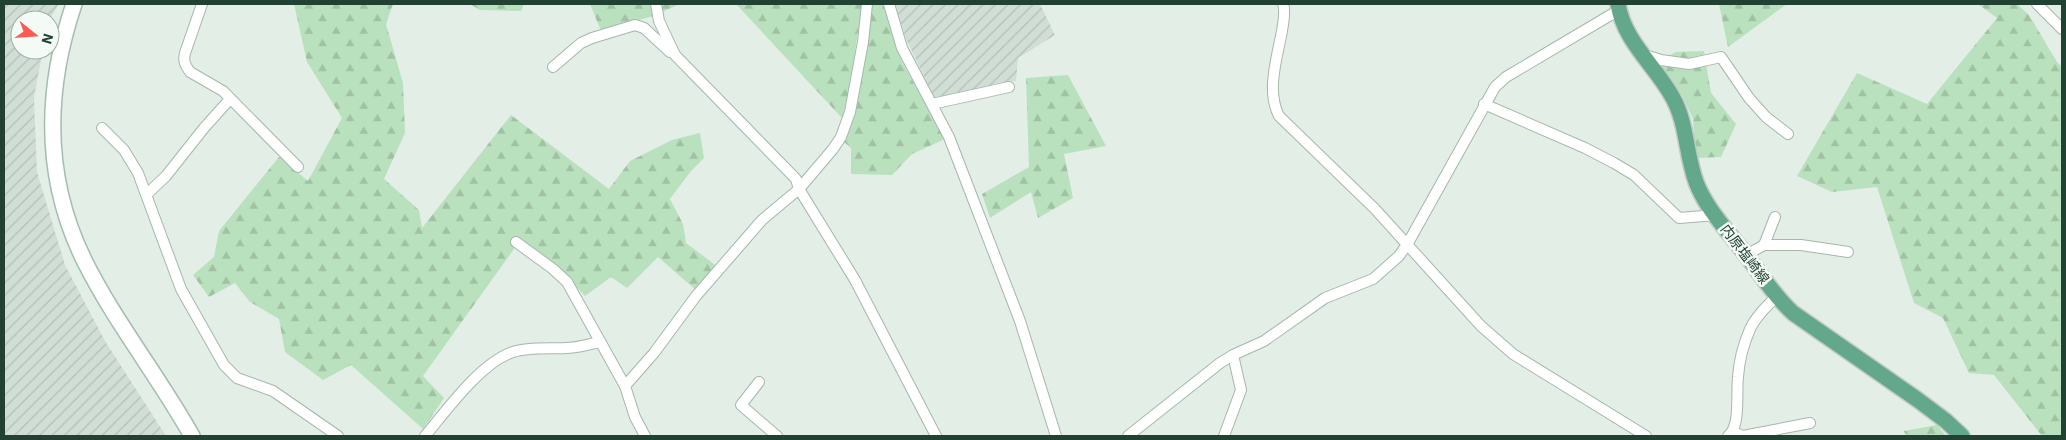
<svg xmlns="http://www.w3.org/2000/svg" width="2066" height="440" viewBox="0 0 2066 440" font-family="'IBM Plex Sans','Noto Sans JP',sans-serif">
<defs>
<pattern id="industrial-furrows" width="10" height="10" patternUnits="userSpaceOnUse" patternTransform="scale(1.25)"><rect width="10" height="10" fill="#d1ded6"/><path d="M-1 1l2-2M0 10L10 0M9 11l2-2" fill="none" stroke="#b3c0b8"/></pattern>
<pattern id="forest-firs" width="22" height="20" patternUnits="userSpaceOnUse" patternTransform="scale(1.25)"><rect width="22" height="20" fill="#bae1bd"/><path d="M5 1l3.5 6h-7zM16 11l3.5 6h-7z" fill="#a0c2a3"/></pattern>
</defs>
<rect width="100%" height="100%" fill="#e3eee7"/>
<!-- industrial -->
<g fill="url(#industrial-furrows)">
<path d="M 4,4 L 59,4 L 49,20 L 20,20 L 20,50 L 43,50 L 34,97 L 37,172 L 65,265 L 105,341 L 166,436 L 4,436 Z"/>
<path d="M 895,4 L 1040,4 L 1055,35 L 1018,58 L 1016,81 L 998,83 L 936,101 L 906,39 Z"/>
</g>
<!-- forest -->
<g fill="url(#forest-firs)">
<path d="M 294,4 L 393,4 L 386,24 L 403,83 L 405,133 L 384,179 L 419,210 L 422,228 L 511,115 L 609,189 L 630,161 L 672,140 L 700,133 L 704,158 L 691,171 L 670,199 L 683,224 L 686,243 L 718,267 L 697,291 L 658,257 L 627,288 L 611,277 L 585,296 L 555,265 L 519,242 L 423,376 L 444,398 L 423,429 L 351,365 L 323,380 L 285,352 L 279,319 L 250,302 L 235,283 L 209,297 L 193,275 L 214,257 L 219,231 L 279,157 L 308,181 L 342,118 L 307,62 Z"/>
<path d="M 470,4 L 524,4 L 521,11 L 480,10 Z"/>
<path d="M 590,4 L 680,4 L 653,16 L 601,31 Z"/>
<path d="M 736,4 L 862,4 L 850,86 L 842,118 Z"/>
<path d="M 869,4 L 885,4 L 902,62 L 945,139 L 912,154 L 892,175 L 851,174 L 851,148 L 843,141 L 856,110 Z"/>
<path d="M 1719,4 L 1787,4 L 1728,47 Z"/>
<path d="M 1978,4 L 2017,4 L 2029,15 L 2057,62 L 2062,67 L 2062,436 L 2042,436 L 1994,375 L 1969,373 L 1943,318 L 1914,303 L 1877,187 L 1832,192 L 1797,176 L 1857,73 L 1927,104 L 1997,18 Z"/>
<path d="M 1704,51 L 1711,93 L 1736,124 L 1721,157 L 1695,158 L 1693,119 L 1682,95 L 1659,63 L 1675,52 Z"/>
<path d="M 1068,75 L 1106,146 L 1064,154 L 1073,198 L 1038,218 L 1031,192 L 990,218 L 982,194 L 1029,167 L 1026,78 Z"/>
<path d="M 1937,425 L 1946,436 L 1906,436 L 1904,431 Z"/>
</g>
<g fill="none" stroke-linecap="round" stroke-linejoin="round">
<defs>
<g id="street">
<path d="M 202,4 L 185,53 C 183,61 185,65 190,72 L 223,91 L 298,167"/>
<path d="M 656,4 L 659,21 L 675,55 L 796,179 L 799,189 L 855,280 L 936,436"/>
<path d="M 889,4 L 902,48 L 949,137 L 971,194 L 1020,321 L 1056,436"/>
<path d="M 1283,4 C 1286,12 1283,23 1282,31 C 1277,58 1266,91 1279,116 L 1375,209 L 1481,326 L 1513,354 L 1646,436"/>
<path d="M 2037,4 L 2062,29"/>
<path d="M 1642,54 L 1661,60 L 1689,64 L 1721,57 L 1749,98 L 1766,117 L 1788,134"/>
<path d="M 553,67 L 581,43 L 592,38 L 635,25 L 644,28 L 670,52"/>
<path d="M 932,104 L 1009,87"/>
<path d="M 1484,104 L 1585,148 L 1614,163 L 1634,175 L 1679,218 L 1716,215"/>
<path d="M 102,128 L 124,150 L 138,173 L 181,289 L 224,365 L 237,378 L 273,391 L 338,436"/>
<path d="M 147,194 L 166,176 L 204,128 L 230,99"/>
<path d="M 516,242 L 553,269 L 567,282 L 625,386 L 635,417 L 645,436"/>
<path d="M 1764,245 L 1775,217"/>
<path d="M 1746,255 L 1764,245 L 1801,245 L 1848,252"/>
<path d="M 759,382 L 741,405 L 777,436"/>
<path d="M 625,386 L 654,353 L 696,296 L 762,220 L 799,189 L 833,149 L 841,137 L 850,112 L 863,42 L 867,4"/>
<path d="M 1733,432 L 1743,436 L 1810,423"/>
<path d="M 425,436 C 446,411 481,362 513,352 C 529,347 549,349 566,348 C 578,348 589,344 600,342"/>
<path d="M 1128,436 L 1220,363 L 1233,355 L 1264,341 L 1325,298 L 1373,279 L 1399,256 L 1408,243 L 1495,87 L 1506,77 L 1619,10"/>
<path d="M 1224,436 L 1241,390 L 1233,355"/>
<path d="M 1728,436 C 1741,426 1736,393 1738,377 C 1739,361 1744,343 1750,329 C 1756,316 1767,306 1777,296"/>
</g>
<path id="secondary" d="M 74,4 C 45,90 43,178 85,262 C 115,322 159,377 192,436"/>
<path id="primary" d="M 1618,4 C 1624,42 1656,66 1673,98 C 1687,123 1686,155 1696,182 C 1706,209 1729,232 1745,254 C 1761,274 1774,296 1793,313 L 1918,400 L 1946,421 L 1962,436"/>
</defs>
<!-- street casing -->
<use href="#street" stroke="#a5b7ad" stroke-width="12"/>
<!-- secondary casing -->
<use href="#secondary" stroke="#a3beb0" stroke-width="18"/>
<!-- primary casing -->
<use href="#primary" stroke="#c1cac6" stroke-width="18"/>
<!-- street -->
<use href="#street" stroke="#fff" stroke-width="10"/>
<!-- secondary -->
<use href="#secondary" stroke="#fff" stroke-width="15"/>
<!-- primary -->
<use href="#primary" stroke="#63a88a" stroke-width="15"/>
</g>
<g text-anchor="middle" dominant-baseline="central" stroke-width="5" stroke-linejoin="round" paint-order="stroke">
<!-- street labels -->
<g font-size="14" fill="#214233" stroke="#f4faf6">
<text transform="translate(1745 254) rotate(53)">内原塩崎線</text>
</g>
</g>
<!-- border -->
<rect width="2066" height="440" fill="none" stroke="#214233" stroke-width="10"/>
<!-- north arrow -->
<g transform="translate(35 35) rotate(107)"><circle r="24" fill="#f4faf6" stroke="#a0b0a8"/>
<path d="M0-4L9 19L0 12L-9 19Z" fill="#ff5a51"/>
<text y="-8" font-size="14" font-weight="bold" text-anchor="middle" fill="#214233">N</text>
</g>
</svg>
